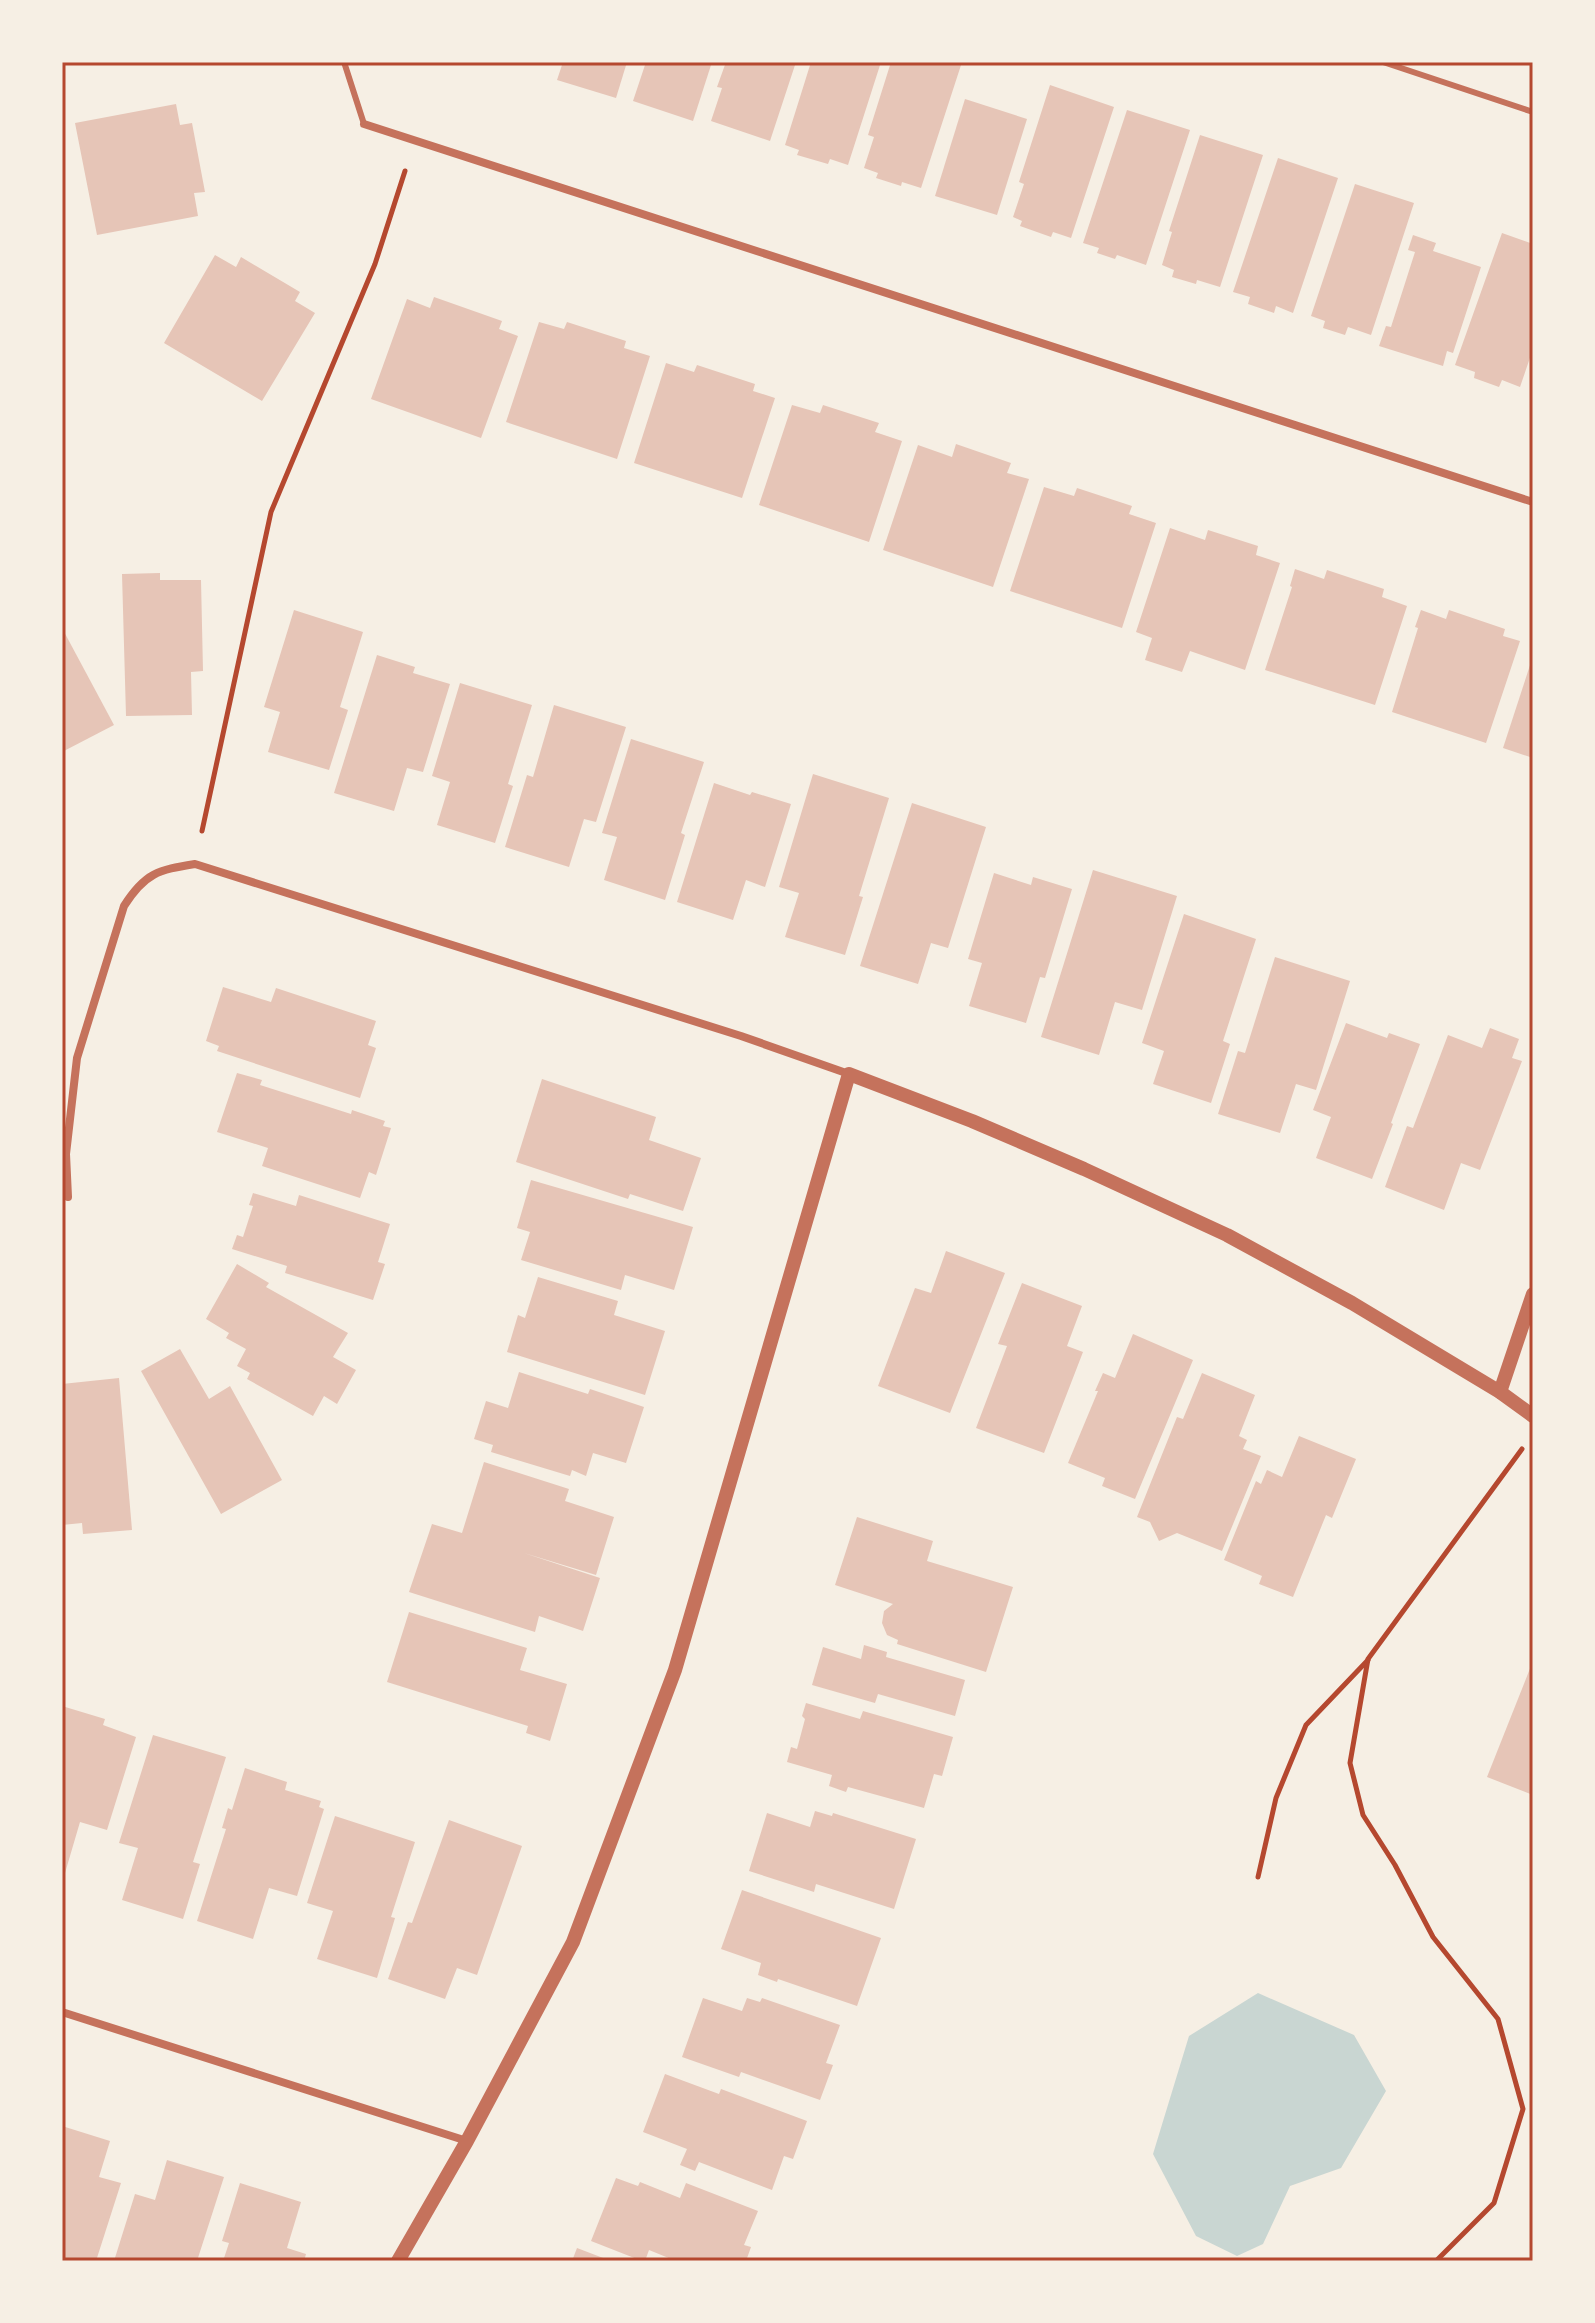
<svg xmlns="http://www.w3.org/2000/svg" width="1595" height="2323" viewBox="0 0 1595 2323" font-family="Commissioner,sans-serif">
<rect width="100%" height="100%" fill="#f6efe4"/>
<!-- water -->
<path fill="#c9d6d2" d="M 1258,1993 L 1354,2035 L 1386,2091 L 1341,2168 L 1290,2186 L 1263,2244 L 1237,2256 L 1196,2236 L 1153,2154 L 1189,2036 Z"/>
<!-- building -->
<g fill="#e6c5b7">
<path d="M 563,62 L 627,62 L 616,98 L 557,80 Z"/>
<path d="M 646,62 L 712,62 L 693,121 L 633,101 Z"/>
<path d="M 726,62 L 796,62 L 770,141 L 711,121 L 722,88 L 717,87 Z"/>
<path d="M 811,62 L 881,62 L 848,165 L 830,159 L 828,164 L 797,155 L 799,150 L 785,145 Z"/>
<path d="M 891,62 L 962,62 L 921,188 L 902,182 L 901,186 L 876,178 L 878,173 L 864,168 L 874,137 L 868,135 Z"/>
<path d="M 1050,85 L 1114,107 L 1071,238 L 1053,232 L 1051,237 L 1020,226 L 1022,221 L 1013,217 L 1024,184 L 1019,182 Z"/>
<path d="M 965,99 L 1027,119 L 997,215 L 935,196 Z"/>
<path d="M 176,104 L 180,125 L 192,123 L 205,192 L 194,193 L 198,216 L 97,235 L 75,123 Z"/>
<path d="M 1127,110 L 1190,130 L 1146,265 L 1117,255 L 1115,259 L 1097,253 L 1099,248 L 1083,243 Z"/>
<path d="M 1200,135 L 1263,155 L 1220,287 L 1197,280 L 1196,284 L 1172,277 L 1174,270 L 1162,265 L 1172,232 L 1169,231 Z"/>
<path d="M 1278,158 L 1338,178 L 1293,313 L 1276,306 L 1274,313 L 1248,304 L 1250,297 L 1233,292 Z"/>
<path d="M 1355,184 L 1414,203 L 1371,335 L 1348,327 L 1345,335 L 1323,328 L 1325,321 L 1311,316 Z"/>
<path d="M 1502,233 L 1533,244 L 1533,349 L 1520,387 L 1502,380 L 1499,387 L 1474,378 L 1475,372 L 1455,365 Z"/>
<path d="M 1413,235 L 1436,243 L 1433,251 L 1481,267 L 1453,353 L 1447,351 L 1443,366 L 1379,346 L 1386,326 L 1391,327 L 1415,252 L 1408,250 Z"/>
<path d="M 215,255 L 236,267 L 241,257 L 300,292 L 295,301 L 315,313 L 262,401 L 164,343 Z"/>
<path d="M 434,297 L 502,321 L 499,329 L 518,336 L 481,438 L 371,399 L 407,299 L 430,308 Z"/>
<path d="M 539,322 L 564,329 L 567,322 L 626,341 L 624,348 L 650,356 L 617,459 L 506,422 Z"/>
<path d="M 666,363 L 694,372 L 697,365 L 755,384 L 753,391 L 775,398 L 742,498 L 634,463 Z"/>
<path d="M 792,405 L 820,413 L 823,405 L 879,423 L 875,432 L 902,441 L 869,542 L 759,505 Z"/>
<path d="M 956,444 L 1011,463 L 1007,473 L 1029,479 L 993,587 L 883,550 L 918,445 L 952,457 Z"/>
<path d="M 1044,487 L 1074,496 L 1077,488 L 1132,506 L 1129,514 L 1156,523 L 1122,628 L 1010,591 Z"/>
<path d="M 1170,528 L 1205,540 L 1208,530 L 1258,546 L 1256,555 L 1280,563 L 1245,670 L 1190,651 L 1182,672 L 1145,660 L 1152,638 L 1136,632 Z"/>
<path d="M 1295,569 L 1324,579 L 1327,570 L 1384,589 L 1382,597 L 1407,606 L 1375,705 L 1265,670 L 1292,587 L 1290,586 Z"/>
<path d="M 160,573 L 160,580 L 201,580 L 203,671 L 191,672 L 192,715 L 126,716 L 122,574 Z"/>
<path d="M 294,610 L 363,632 L 340,707 L 348,710 L 329,770 L 268,752 L 280,712 L 264,707 Z"/>
<path d="M 1421,610 L 1446,619 L 1449,610 L 1505,629 L 1503,636 L 1520,641 L 1486,743 L 1392,712 L 1418,628 L 1415,627 Z"/>
<path d="M 62,628 L 114,725 L 62,752 Z"/>
<path d="M 377,655 L 415,667 L 413,673 L 450,684 L 423,772 L 407,768 L 394,811 L 334,793 Z"/>
<path d="M 1533,656 L 1533,758 L 1503,748 Z"/>
<path d="M 460,683 L 532,705 L 508,784 L 513,786 L 495,843 L 437,825 L 450,782 L 432,776 Z"/>
<path d="M 554,705 L 626,727 L 596,822 L 584,819 L 569,867 L 505,847 L 527,775 L 533,777 Z"/>
<path d="M 631,739 L 704,762 L 681,833 L 685,835 L 665,900 L 604,880 L 617,837 L 602,833 Z"/>
<path d="M 813,774 L 889,798 L 859,896 L 863,897 L 845,955 L 785,937 L 799,893 L 779,887 Z"/>
<path d="M 714,783 L 750,795 L 752,792 L 791,804 L 765,887 L 746,880 L 733,920 L 677,902 Z"/>
<path d="M 912,803 L 986,827 L 948,948 L 931,943 L 918,984 L 860,966 Z"/>
<path d="M 1093,870 L 1177,896 L 1142,1010 L 1115,1002 L 1099,1055 L 1041,1037 Z"/>
<path d="M 994,873 L 1031,885 L 1033,877 L 1072,889 L 1045,978 L 1040,977 L 1026,1023 L 969,1006 L 982,963 L 968,959 Z"/>
<path d="M 1184,914 L 1256,939 L 1223,1041 L 1230,1044 L 1211,1103 L 1153,1084 L 1164,1051 L 1142,1043 Z"/>
<path d="M 1275,957 L 1350,981 L 1316,1090 L 1296,1084 L 1280,1133 L 1218,1114 L 1238,1051 L 1245,1053 Z"/>
<path d="M 223,987 L 271,1002 L 276,988 L 376,1021 L 368,1045 L 376,1048 L 360,1098 L 217,1051 L 219,1046 L 206,1041 Z"/>
<path d="M 1346,1023 L 1387,1038 L 1389,1033 L 1420,1044 L 1391,1123 L 1393,1124 L 1372,1179 L 1316,1158 L 1331,1117 L 1313,1110 Z"/>
<path d="M 1490,1028 L 1519,1039 L 1512,1058 L 1522,1061 L 1480,1170 L 1461,1163 L 1444,1210 L 1385,1187 L 1407,1126 L 1413,1128 L 1448,1035 L 1482,1048 Z"/>
<path d="M 237,1073 L 262,1080 L 260,1085 L 351,1114 L 352,1110 L 385,1121 L 383,1126 L 391,1128 L 376,1175 L 369,1172 L 360,1198 L 262,1166 L 268,1148 L 217,1132 Z"/>
<path d="M 542,1079 L 656,1117 L 649,1140 L 701,1158 L 683,1211 L 630,1194 L 628,1199 L 516,1162 Z"/>
<path d="M 531,1180 L 693,1227 L 674,1290 L 625,1275 L 621,1290 L 521,1260 L 530,1232 L 517,1228 Z"/>
<path d="M 253,1193 L 296,1206 L 299,1195 L 390,1224 L 378,1262 L 385,1264 L 373,1300 L 285,1273 L 287,1266 L 232,1249 L 237,1235 L 243,1237 L 253,1206 L 249,1205 Z"/>
<path d="M 946,1251 L 1005,1273 L 950,1413 L 878,1386 L 915,1288 L 931,1293 Z"/>
<path d="M 237,1264 L 269,1283 L 266,1287 L 348,1333 L 333,1357 L 356,1370 L 337,1404 L 324,1396 L 313,1416 L 247,1379 L 250,1373 L 237,1366 L 246,1349 L 226,1338 L 229,1333 L 206,1319 Z"/>
<path d="M 538,1277 L 618,1301 L 614,1315 L 665,1331 L 645,1395 L 507,1352 L 518,1315 L 525,1318 Z"/>
<path d="M 1022,1283 L 1082,1306 L 1067,1346 L 1083,1352 L 1044,1453 L 976,1428 L 1007,1346 L 998,1344 Z"/>
<path d="M 1133,1334 L 1193,1360 L 1135,1499 L 1102,1486 L 1105,1478 L 1068,1463 L 1098,1391 L 1095,1391 L 1103,1373 L 1115,1378 Z"/>
<path d="M 180,1349 L 209,1399 L 230,1386 L 282,1480 L 221,1514 L 141,1371 Z"/>
<path d="M 519,1372 L 588,1394 L 590,1389 L 644,1407 L 626,1463 L 593,1453 L 586,1476 L 572,1470 L 570,1476 L 491,1452 L 493,1445 L 474,1439 L 486,1401 L 508,1408 Z"/>
<path d="M 1202,1373 L 1255,1395 L 1239,1436 L 1247,1440 L 1243,1449 L 1261,1456 L 1222,1551 L 1177,1533 L 1159,1541 L 1150,1522 L 1137,1517 L 1177,1417 L 1183,1419 Z"/>
<path d="M 119,1378 L 132,1530 L 83,1534 L 82,1523 L 62,1525 L 62,1384 Z"/>
<path d="M 1299,1436 L 1356,1459 L 1332,1518 L 1326,1515 L 1293,1597 L 1259,1584 L 1262,1576 L 1224,1560 L 1256,1481 L 1261,1484 L 1267,1470 L 1282,1477 Z"/>
<path d="M 484,1462 L 569,1489 L 565,1501 L 614,1517 L 596,1575 L 524,1553 L 600,1578 L 583,1631 L 539,1616 L 535,1632 L 409,1592 L 432,1524 L 462,1533 Z"/>
<path d="M 857,1517 L 933,1541 L 927,1561 L 1013,1587 L 986,1672 L 897,1644 L 898,1640 L 887,1635 L 882,1623 L 884,1611 L 893,1604 L 835,1585 Z"/>
<path d="M 409,1612 L 527,1648 L 520,1670 L 567,1684 L 550,1741 L 526,1733 L 528,1726 L 387,1682 Z"/>
<path d="M 864,1645 L 887,1652 L 886,1657 L 965,1680 L 955,1716 L 878,1694 L 875,1703 L 812,1685 L 823,1647 L 861,1659 Z"/>
<path d="M 1533,1661 L 1533,1795 L 1487,1777 Z"/>
<path d="M 806,1703 L 860,1719 L 863,1711 L 953,1737 L 942,1776 L 934,1774 L 924,1808 L 848,1787 L 846,1792 L 829,1786 L 832,1775 L 787,1762 L 791,1747 L 797,1749 L 805,1719 L 802,1716 Z"/>
<path d="M 62,1706 L 105,1719 L 103,1725 L 136,1737 L 107,1830 L 80,1822 L 65,1873 L 62,1872 Z"/>
<path d="M 153,1735 L 226,1757 L 193,1862 L 200,1864 L 183,1919 L 122,1900 L 138,1848 L 119,1843 Z"/>
<path d="M 245,1768 L 287,1782 L 285,1790 L 321,1801 L 319,1807 L 324,1809 L 297,1896 L 269,1888 L 253,1939 L 197,1921 L 226,1829 L 222,1828 L 228,1808 L 232,1810 Z"/>
<path d="M 815,1811 L 832,1816 L 833,1813 L 916,1839 L 894,1909 L 816,1884 L 814,1892 L 749,1871 L 767,1813 L 810,1827 Z"/>
<path d="M 335,1816 L 415,1842 L 391,1917 L 395,1918 L 377,1978 L 317,1959 L 333,1911 L 307,1903 Z"/>
<path d="M 449,1820 L 522,1846 L 477,1975 L 457,1968 L 445,1999 L 388,1979 L 408,1922 L 412,1923 Z"/>
<path d="M 742,1890 L 881,1938 L 857,2006 L 778,1979 L 777,1982 L 758,1975 L 761,1963 L 721,1949 Z"/>
<path d="M 703,1998 L 742,2011 L 747,1998 L 760,2002 L 762,1998 L 840,2025 L 826,2063 L 833,2065 L 820,2100 L 741,2072 L 739,2077 L 682,2057 Z"/>
<path d="M 665,2074 L 719,2094 L 721,2089 L 807,2121 L 793,2159 L 784,2156 L 772,2190 L 699,2162 L 695,2171 L 680,2165 L 687,2149 L 643,2132 Z"/>
<path d="M 62,2126 L 110,2141 L 99,2177 L 121,2183 L 96,2261 L 62,2261 Z"/>
<path d="M 167,2160 L 224,2177 L 197,2261 L 114,2261 L 135,2194 L 155,2200 Z"/>
<path d="M 616,2178 L 638,2186 L 640,2182 L 680,2198 L 686,2183 L 758,2211 L 744,2245 L 751,2247 L 746,2261 L 676,2261 L 649,2250 L 645,2261 L 642,2261 L 591,2241 Z"/>
<path d="M 240,2183 L 301,2202 L 287,2248 L 306,2254 L 304,2261 L 223,2261 L 229,2243 L 222,2241 Z"/>
<path d="M 577,2248 L 611,2261 L 572,2261 Z"/>
</g>
<g fill="none" stroke-linecap="round" stroke-linejoin="round">
<!-- path -->
<g stroke="#b5482f" stroke-width="5">
<path d="M 202,831 L 271,512 L 375,264 L 405,171"/>
<path d="M 1258,1877 L 1276,1798 L 1306,1725 L 1368,1660"/>
<path d="M 1436,2261 L 1494,2203 L 1523,2109 L 1498,2019 L 1433,1937 L 1395,1865 L 1363,1815 L 1350,1763 L 1368,1659 L 1522,1449"/>
</g>
<!-- service -->
<g stroke="#c5725c" stroke-width="6">
<path d="M 344,62 L 364,124"/>
<path d="M 1383,62 L 1533,112"/>
</g>
<!-- minor -->
<g stroke="#c5725c" stroke-width="8">
<path d="M 364,124 L 1533,502"/>
<path d="M 68,1197 L 66,1154 L 77,1058 L 124,906 C 145,873 158,870 195,864 L 741,1036 L 849,1074"/>
<path d="M 62,2012 L 467,2141"/>
</g>
<!-- tertiary -->
<g stroke="#c5725c" stroke-width="14">
<path d="M 1500,1392 L 1533,1294"/>
<path d="M 398,2261 L 467,2141 L 573,1942 L 675,1670 L 849,1074 L 972,1121 L 1084,1169 L 1227,1235 L 1352,1303 L 1500,1392 L 1533,1416"/>
</g>
</g>
<!-- border -->
<rect width="1595" height="2323" fill="none" stroke="#f6efe4" stroke-width="128"/>
<rect x="64" y="64" width="1467" height="2195" fill="none" stroke="#b5482f" stroke-width="3"/>
</svg>
